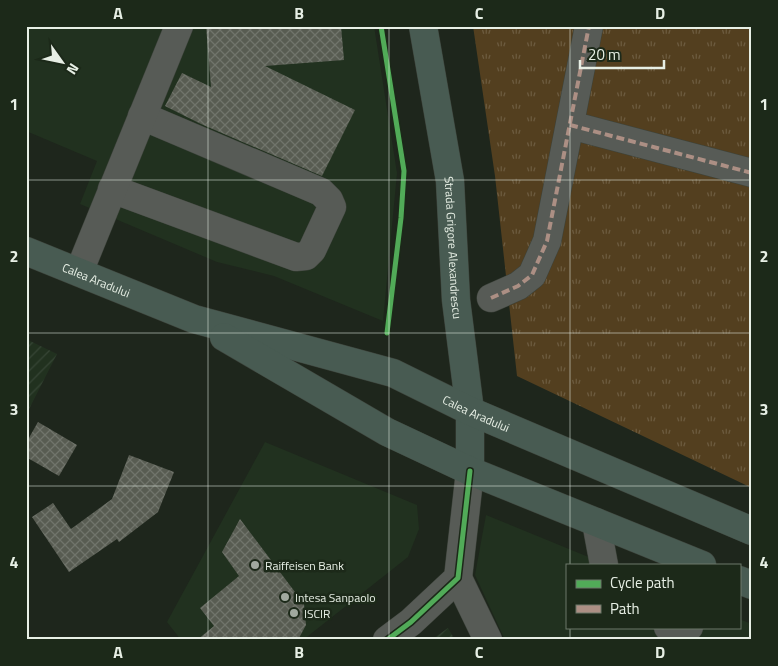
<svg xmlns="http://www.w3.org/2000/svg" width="778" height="666" viewBox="0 0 778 666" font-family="'Titillium Web',sans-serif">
<defs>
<pattern id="industrial-furrows" width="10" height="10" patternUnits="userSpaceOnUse" patternTransform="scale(1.25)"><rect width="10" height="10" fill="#21311f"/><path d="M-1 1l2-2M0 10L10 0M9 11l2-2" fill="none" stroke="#364535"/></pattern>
<pattern id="park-tufts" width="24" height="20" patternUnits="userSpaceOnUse" patternTransform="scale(1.25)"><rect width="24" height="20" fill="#533f1f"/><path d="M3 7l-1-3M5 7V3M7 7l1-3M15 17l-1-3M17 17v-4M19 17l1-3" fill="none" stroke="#6c5b3f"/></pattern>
<pattern id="building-cross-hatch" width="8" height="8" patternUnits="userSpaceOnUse" patternTransform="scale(1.25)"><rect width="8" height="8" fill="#585c52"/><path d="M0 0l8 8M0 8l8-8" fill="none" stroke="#70746b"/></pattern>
</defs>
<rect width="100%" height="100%" fill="#1e261c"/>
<!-- built -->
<g fill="#21311f">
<path d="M 26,26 L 374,26 L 397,173 L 383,321 L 274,276 L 217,262 L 80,204 L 97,161 L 26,131 Z"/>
<path d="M 265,442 L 417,505 L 419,529 L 408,557 L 303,640 L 181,640 L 167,622 Z"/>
<path d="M 486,515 L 608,565 L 567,565 L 567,627 L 739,627 L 739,619 L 752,624 L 752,640 L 505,640 L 475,575 Z"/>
</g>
<!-- industrial -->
<g fill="url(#industrial-furrows)">
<path d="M 26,339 L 57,354 L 26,415 Z"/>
<path d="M 448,628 L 455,640 L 431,640 Z"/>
</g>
<!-- park -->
<path fill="url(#park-tufts)" d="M 473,26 L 752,26 L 752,488 L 517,376 L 495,176 Z"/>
<!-- building -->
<g fill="url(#building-cross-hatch)">
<path d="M 206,26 L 341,26 L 344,60 L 265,66 L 355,110 L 322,176 L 201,124 L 165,106 L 182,73 L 211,87 Z"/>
<path d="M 38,422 L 77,445 L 59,476 L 26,457 L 26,443 Z"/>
<path d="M 129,455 L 174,472 L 158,512 L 119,542 L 117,539 L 69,572 L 32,517 L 53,503 L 71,529 L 112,499 Z"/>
<path d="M 240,519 L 304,604 L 306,625 L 298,640 L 197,640 L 214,626 L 200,608 L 239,576 L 222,552 Z"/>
</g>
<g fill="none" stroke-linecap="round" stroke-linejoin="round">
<defs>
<g id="minor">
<path d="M 570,125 L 752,173"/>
<path d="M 112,189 L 296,257 L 306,256 L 312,250 L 332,207 L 329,200 L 321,192 L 142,116"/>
<path d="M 79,272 L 179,26"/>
<path d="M 491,298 L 518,286 L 532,275 L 547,241 L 589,26"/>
<path d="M 596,522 L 604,565"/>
<path d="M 458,578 L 488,640"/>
<path d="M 668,627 L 684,631 L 689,627"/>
<path d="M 387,640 L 411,622 L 458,578 L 470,471"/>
</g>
<g id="major">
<path id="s1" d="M 423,26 L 450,181 L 456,300 L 470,411 L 470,471"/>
<path id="s2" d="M 26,251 L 194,319 L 393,373 L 470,411 L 752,531"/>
<path d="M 224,337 L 387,432 L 470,471 L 702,565"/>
<path d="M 739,580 L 752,585"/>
</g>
</defs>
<!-- minor casing -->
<use href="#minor" stroke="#3d433b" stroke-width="29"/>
<!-- major casing -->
<use href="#major" stroke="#3d433b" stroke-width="29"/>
<!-- minor -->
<use href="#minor" stroke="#575b56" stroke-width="28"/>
<!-- major -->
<use href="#major" stroke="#485b52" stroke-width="28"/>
<!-- quiet -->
<g stroke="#ac8f84" stroke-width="4" stroke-dasharray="8 4" stroke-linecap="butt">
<path d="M 570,125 L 752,173"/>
<path d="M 491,298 L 518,286 L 532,275 L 547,241 L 589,26"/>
</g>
<defs>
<g id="cycleway">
<path d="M 381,26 L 404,171 L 401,218 L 387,333"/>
<path d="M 387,640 L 411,622 L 458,578 L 470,471"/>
</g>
</defs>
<!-- cycleway casing -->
<use href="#cycleway" stroke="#1c2919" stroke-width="8"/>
<!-- cycleway -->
<use href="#cycleway" stroke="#51ab58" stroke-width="5"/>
</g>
<!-- grid -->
<path fill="none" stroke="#e7efe5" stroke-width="1" stroke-opacity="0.55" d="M 208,26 L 208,640M 389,26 L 389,640M 570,26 L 570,565M 26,180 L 752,180M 26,333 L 752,333M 26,486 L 752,486M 570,627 L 570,640"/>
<!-- markers -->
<g fill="#a1a99f" stroke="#1c2919" stroke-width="2">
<circle cx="255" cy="565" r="5"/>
<circle cx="285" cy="597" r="5"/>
<circle cx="294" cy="613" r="5"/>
</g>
<g text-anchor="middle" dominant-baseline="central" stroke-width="5" stroke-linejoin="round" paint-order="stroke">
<!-- street labels -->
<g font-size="12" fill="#e7efe5" stroke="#1c2919">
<text stroke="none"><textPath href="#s1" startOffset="224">Strada Grigore Alexandrescu</textPath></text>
<text stroke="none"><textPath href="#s2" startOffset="76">Calea Aradului</textPath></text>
<text stroke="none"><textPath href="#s2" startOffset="480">Calea Aradului</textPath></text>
</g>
<!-- poi labels -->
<g font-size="12" fill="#e7efe5" stroke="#1c2919" text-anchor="start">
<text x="265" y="565">Raiffeisen Bank</text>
<text x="295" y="597">Intesa Sanpaolo</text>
<text x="304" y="613">ISCIR</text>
</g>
</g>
<!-- border -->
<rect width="778" height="666" fill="none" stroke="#1c2919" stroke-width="55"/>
<!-- legend -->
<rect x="566" y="564" width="175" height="65" fill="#1c2919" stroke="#6d786b"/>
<rect x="576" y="580" width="25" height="8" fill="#51ab58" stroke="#6d786b"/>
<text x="610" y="588" font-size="15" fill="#e7efe5">Cycle path</text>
<rect x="576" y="605" width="25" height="8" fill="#ac8f84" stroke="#6d786b"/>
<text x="610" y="614" font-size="15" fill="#e7efe5">Path</text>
<!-- north arrow -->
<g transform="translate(62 62) rotate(123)" stroke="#1c2919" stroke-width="4" paint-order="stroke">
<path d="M0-4L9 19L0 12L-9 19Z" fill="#e7efe5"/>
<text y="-8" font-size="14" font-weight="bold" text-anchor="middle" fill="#e7efe5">N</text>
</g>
<!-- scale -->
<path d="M580 60v8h84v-8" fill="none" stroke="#e7efe5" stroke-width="2.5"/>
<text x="588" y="60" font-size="15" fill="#e7efe5" stroke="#1c2919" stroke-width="4" paint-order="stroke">20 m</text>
<rect x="28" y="28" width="722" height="610" fill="none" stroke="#e7efe5" stroke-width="2"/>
<g font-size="16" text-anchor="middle" font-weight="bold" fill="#e7efe5">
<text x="118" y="19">A</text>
<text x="299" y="19">B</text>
<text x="479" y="19">C</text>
<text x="660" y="19">D</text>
<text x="14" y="110">1</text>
<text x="764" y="110">1</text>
<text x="14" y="262">2</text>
<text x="764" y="262">2</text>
<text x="14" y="415">3</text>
<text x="764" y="415">3</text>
<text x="14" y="568">4</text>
<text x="764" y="568">4</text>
<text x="118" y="658">A</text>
<text x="299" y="658">B</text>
<text x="479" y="658">C</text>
<text x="660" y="658">D</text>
</g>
</svg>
